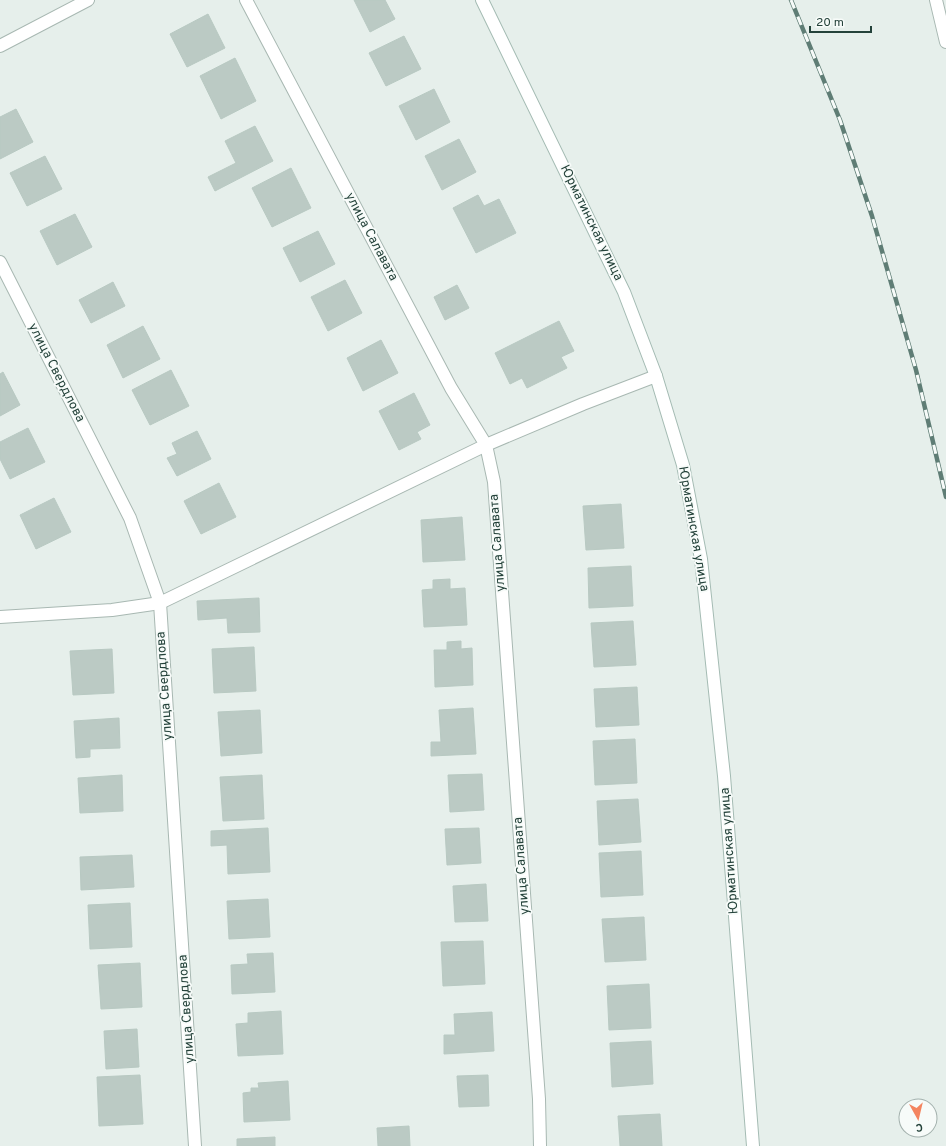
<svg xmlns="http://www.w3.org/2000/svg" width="946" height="1146" viewBox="0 0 946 1146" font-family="Overpass,sans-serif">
<rect width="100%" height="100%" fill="#e6efeb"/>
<!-- building -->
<g fill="#bbcac4" stroke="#b8c9c2">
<path d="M 354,0 L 385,0 L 395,19 L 370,32 Z"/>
<path d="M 208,14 L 225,48 L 187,67 L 170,34 Z"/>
<path d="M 404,36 L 421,69 L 386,86 L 369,53 Z"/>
<path d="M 235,58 L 256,101 L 221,119 L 200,76 Z"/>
<path d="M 434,89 L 450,122 L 416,140 L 399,106 Z"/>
<path d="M 16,109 L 33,142 L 0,159 L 0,117 Z"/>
<path d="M 255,126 L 273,161 L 215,191 L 208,177 L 236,163 L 225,141 Z"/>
<path d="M 459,139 L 476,172 L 442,190 L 425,156 Z"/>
<path d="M 45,156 L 62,189 L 27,206 L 10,173 Z"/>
<path d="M 291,168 L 311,208 L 272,227 L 252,188 Z"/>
<path d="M 478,195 L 484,206 L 499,199 L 516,233 L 476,253 L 453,208 Z"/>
<path d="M 75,214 L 92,247 L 57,265 L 40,231 Z"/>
<path d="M 318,231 L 335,264 L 300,282 L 283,248 Z"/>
<path d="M 345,280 L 362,313 L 328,331 L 311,297 Z"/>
<path d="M 113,282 L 125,306 L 91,323 L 79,300 Z"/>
<path d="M 457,285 L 469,308 L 445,320 L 434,297 Z"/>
<path d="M 559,321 L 574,351 L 561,357 L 567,368 L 527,388 L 522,378 L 510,384 L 495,353 Z"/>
<path d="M 143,326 L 160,359 L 123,378 L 107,345 Z"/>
<path d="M 381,340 L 398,373 L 363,391 L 347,358 Z"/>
<path d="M 171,370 L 189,406 L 150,425 L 132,390 Z"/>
<path d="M 3,372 L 20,405 L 0,416 L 0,374 Z"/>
<path d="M 414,393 L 430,425 L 417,432 L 421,439 L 399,450 L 379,411 Z"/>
<path d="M 28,428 L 45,462 L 10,479 L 0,459 L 0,442 Z"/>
<path d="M 197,431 L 211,459 L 177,476 L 167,458 L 177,454 L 172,443 Z"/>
<path d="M 219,483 L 236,517 L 201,534 L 184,501 Z"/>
<path d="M 54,498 L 71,532 L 36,549 L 20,515 Z"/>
<path d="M 621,504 L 624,548 L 586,550 L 583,506 Z"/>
<path d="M 462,517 L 465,560 L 423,562 L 421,520 Z"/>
<path d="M 631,566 L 633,606 L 589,608 L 588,568 Z"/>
<path d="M 450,579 L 450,589 L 465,588 L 467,625 L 424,627 L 422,590 L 433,589 L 433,580 Z"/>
<path d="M 259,598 L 260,632 L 228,633 L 227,618 L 198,620 L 197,601 Z"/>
<path d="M 633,621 L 636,665 L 594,667 L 591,623 Z"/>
<path d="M 461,641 L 461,649 L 472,648 L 473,685 L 435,687 L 434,650 L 447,650 L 447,642 Z"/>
<path d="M 254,647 L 256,691 L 214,693 L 212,649 Z"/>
<path d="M 112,649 L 114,693 L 73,695 L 70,651 Z"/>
<path d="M 637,687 L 639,725 L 596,727 L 594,689 Z"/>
<path d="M 473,708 L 476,754 L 431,756 L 431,742 L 441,742 L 439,710 Z"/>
<path d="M 260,710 L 262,753 L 221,756 L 218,712 Z"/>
<path d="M 119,718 L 120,748 L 90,749 L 90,757 L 76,758 L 74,721 Z"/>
<path d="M 635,739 L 637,783 L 595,785 L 593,741 Z"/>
<path d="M 482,774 L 484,810 L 450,812 L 448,775 Z"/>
<path d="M 122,775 L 123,811 L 80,813 L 78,778 Z"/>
<path d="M 262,775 L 264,819 L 223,821 L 220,777 Z"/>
<path d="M 638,799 L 641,842 L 599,845 L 597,801 Z"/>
<path d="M 268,828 L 270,872 L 228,874 L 227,845 L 211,846 L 211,831 Z"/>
<path d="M 479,828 L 481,863 L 447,865 L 445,829 Z"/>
<path d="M 641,851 L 643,895 L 601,897 L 599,853 Z"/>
<path d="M 132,855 L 134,887 L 81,890 L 80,857 Z"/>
<path d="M 486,884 L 488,921 L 455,922 L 453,886 Z"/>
<path d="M 268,899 L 270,937 L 229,939 L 227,901 Z"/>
<path d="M 130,903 L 132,947 L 90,949 L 88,905 Z"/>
<path d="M 644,917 L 646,960 L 605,962 L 602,919 Z"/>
<path d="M 483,941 L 485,984 L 443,986 L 441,942 Z"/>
<path d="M 273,953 L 275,992 L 232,994 L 231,965 L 248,964 L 247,954 Z"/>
<path d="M 140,963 L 142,1007 L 101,1009 L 98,965 Z"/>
<path d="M 649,984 L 651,1028 L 609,1030 L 607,986 Z"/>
<path d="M 281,1011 L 283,1054 L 238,1056 L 236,1024 L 248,1023 L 248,1013 Z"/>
<path d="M 492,1012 L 494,1051 L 444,1054 L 444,1035 L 455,1035 L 454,1014 Z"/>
<path d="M 137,1029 L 139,1067 L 106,1069 L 104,1031 Z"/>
<path d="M 651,1041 L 653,1084 L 612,1087 L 610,1043 Z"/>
<path d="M 140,1075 L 143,1124 L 99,1126 L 97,1077 Z"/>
<path d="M 488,1075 L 489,1106 L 459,1107 L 457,1076 Z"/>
<path d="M 288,1081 L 290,1120 L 244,1122 L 243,1093 L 251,1092 L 251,1088 L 259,1088 L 258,1083 Z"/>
<path d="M 660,1114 L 662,1146 L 620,1146 L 618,1116 Z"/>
<path d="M 409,1126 L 410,1146 L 378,1146 L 377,1128 Z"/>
<path d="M 275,1137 L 275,1146 L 237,1146 L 237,1139 Z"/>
</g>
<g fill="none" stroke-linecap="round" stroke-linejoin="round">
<defs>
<g id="street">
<path d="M 246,0 L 451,388 L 486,445 L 494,482 L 539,1099 L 540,1146"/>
<path d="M 936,0 L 946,42"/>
<path d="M 0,46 L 88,0"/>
<path d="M 0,262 L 130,518 L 160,603 L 195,1146"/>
<path d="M 0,617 L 112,610 L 160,603 L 486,445 L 583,404 L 656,376"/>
</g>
<path id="secondary" d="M 482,0 L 624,292 L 656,376 L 683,465 L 701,559 L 724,776 L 753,1146"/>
</defs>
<!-- street casing -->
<use href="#street" stroke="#a8b8b2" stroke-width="14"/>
<!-- secondary casing -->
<use href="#secondary" stroke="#a4bbb3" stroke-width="14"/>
<!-- street -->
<use href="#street" stroke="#fff" stroke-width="12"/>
<!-- secondary -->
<use href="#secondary" stroke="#fff" stroke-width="12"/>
<defs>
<path id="rail" d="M 791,0 L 840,120 L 872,216 L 916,370 L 946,497"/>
</defs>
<!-- rail casing -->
<use href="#rail" stroke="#5f7d75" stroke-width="4.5"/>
<!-- rail -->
<use href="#rail" stroke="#f7fbf9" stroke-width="3" stroke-dasharray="9" stroke-linecap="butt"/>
</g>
<g text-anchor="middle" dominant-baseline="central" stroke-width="3.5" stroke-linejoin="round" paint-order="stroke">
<!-- street labels -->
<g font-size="13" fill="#24423a" stroke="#f7fbf9">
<text transform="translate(591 223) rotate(64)">Юрматинская улица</text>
<text transform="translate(371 237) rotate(62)">улица Салавата</text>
<text transform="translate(56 373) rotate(63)">улица Свердлова</text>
<text transform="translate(693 529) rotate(80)">Юрматинская улица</text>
<text transform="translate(498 543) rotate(-94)">улица Салавата</text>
<text transform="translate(165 686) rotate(-94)">улица Свердлова</text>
<text transform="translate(730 851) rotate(-94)">Юрматинская улица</text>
<text transform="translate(522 866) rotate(-94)">улица Салавата</text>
<text transform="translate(187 1009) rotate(-94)">улица Свердлова</text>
</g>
</g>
<!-- north arrow -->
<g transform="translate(918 1118) rotate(172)"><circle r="19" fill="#f7fbf9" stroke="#a3b1ad"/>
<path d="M0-3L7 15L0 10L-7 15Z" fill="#f4845f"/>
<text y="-6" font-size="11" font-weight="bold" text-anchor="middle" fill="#24423a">С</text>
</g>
<!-- scale -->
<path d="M810 26v6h61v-6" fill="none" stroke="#24423a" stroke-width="2"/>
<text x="816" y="26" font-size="12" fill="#24423a" stroke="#f7fbf9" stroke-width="3" paint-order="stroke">20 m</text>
</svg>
